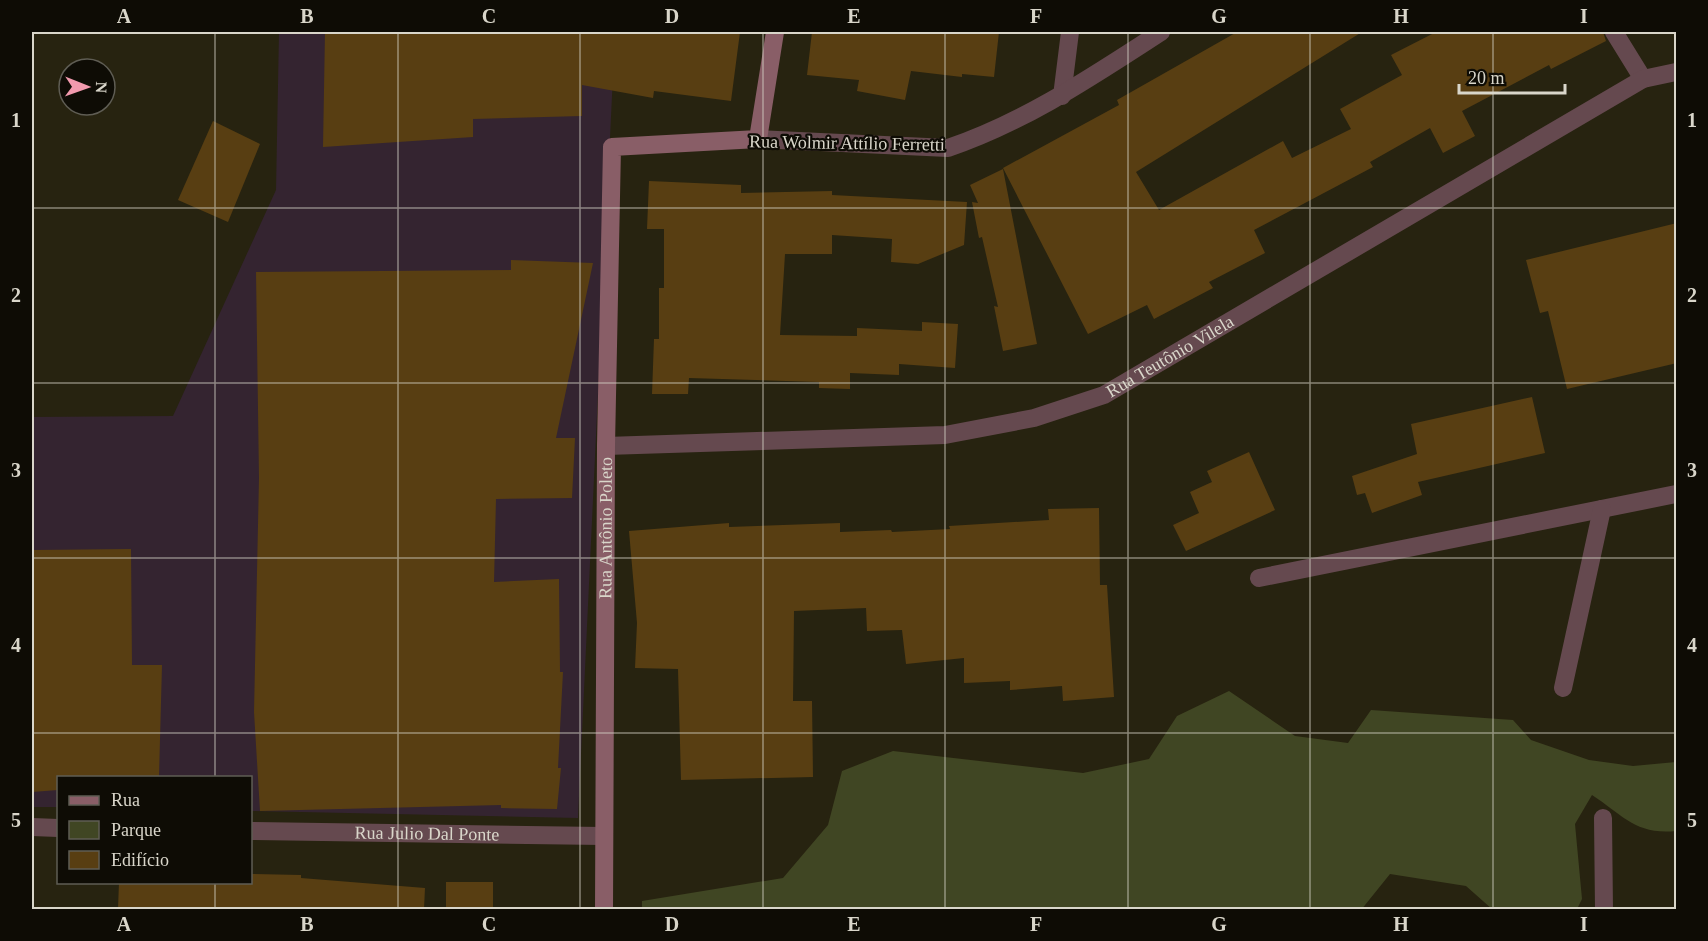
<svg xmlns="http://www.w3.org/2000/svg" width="1708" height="941" viewBox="0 0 1708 941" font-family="'Times New Roman',serif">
<rect width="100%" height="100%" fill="#272310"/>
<!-- industrial -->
<path fill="#342430" d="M 279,32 L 615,32 L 578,818 L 251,811 L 250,778 L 58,778 L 58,807 L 32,807 L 32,417 L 173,416 L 276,190 Z"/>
<!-- green -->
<path fill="#404623" d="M 1229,691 L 1295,736 L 1348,743 L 1371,710 L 1513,720 L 1531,740 L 1589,760 L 1633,766 L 1676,762 L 1676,831 C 1635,835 1623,815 1592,795 L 1575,824 L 1582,899 L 1577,909 L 1492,909 L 1466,886 L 1390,874 L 1361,910 L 642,909 L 642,901 L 783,878 L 828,825 L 842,771 L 893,751 L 1083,773 L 1149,759 L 1177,716 Z"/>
<!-- building -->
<g fill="#583e12">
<path d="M 325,32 L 740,32 L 731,101 L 654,91 L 653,98 L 582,85 L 582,116 L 473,119 L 473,137 L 323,147 Z"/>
<path d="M 812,32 L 999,32 L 994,77 L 962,74 L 962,77 L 911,71 L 905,100 L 857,91 L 859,80 L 807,75 Z"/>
<path d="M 1237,32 L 1362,32 L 1136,172 L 1159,210 L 1283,141 L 1292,158 L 1351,129 L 1340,109 L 1402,75 L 1391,55 L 1436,32 L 1603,32 L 1606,41 L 1551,69 L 1549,65 L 1462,111 L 1475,136 L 1443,153 L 1430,128 L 1370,162 L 1373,167 L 1254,230 L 1265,253 L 1209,282 L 1213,288 L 1154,319 L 1147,305 L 1088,334 L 1003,168 L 1119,105 L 1117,100 Z"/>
<path d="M 213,121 L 260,144 L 228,222 L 178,200 Z"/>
<path d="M 1003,169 L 1037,344 L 1003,351 L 994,306 L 998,307 L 982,237 L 979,238 L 972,202 L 978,203 L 970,185 Z"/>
<path d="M 649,181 L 741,185 L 741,193 L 832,191 L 832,195 L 967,202 L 964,245 L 918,264 L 891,262 L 892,239 L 832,235 L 832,254 L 785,254 L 780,335 L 857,336 L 857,328 L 922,331 L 922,322 L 958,324 L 955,368 L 899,364 L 899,375 L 850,373 L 850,389 L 819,388 L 819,382 L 689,378 L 688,394 L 652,394 L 654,339 L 659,339 L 659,288 L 664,288 L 664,229 L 647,229 Z"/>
<path d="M 1677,223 L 1677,363 L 1567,389 L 1548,311 L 1540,313 L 1526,260 Z"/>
<path d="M 511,260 L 593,263 L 556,438 L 575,438 L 572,498 L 496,499 L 494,582 L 559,579 L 560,672 L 563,672 L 558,768 L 561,768 L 557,809 L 501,808 L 501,805 L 260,811 L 254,712 L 259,478 L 256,272 L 511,270 Z"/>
<path d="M 1532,397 L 1545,453 L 1418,482 L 1422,495 L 1372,513 L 1365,493 L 1357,495 L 1352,476 L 1417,454 L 1411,424 Z"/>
<path d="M 1249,452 L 1275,510 L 1186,551 L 1173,525 L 1199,513 L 1190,492 L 1212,482 L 1207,471 Z"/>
<path d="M 1099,508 L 1100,585 L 1107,585 L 1114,697 L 1063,701 L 1062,686 L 1010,690 L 1010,681 L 964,683 L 964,658 L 906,664 L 902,630 L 867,631 L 866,608 L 794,611 L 793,701 L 812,701 L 813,777 L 681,780 L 678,669 L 635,668 L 637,623 L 629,531 L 729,523 L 729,527 L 840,523 L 840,532 L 891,530 L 892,532 L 950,529 L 949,526 L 1049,520 L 1048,509 Z"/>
<path d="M 131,549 L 132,665 L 162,665 L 159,777 L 58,777 L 58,790 L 32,792 L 32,550 Z"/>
<path d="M 250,874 L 301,875 L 301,878 L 425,888 L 424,909 L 118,909 L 119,882 L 250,882 Z"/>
<rect x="446" y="882" width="47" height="27"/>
</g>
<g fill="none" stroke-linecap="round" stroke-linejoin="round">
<!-- street -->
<g stroke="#65494f" stroke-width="18">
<path d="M 1614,32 L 1643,79"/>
<path d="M 1062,96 L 1070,32"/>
<path d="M 758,139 L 948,148 C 1025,122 1093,76 1161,32"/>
<path id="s1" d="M 606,446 L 945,435 L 1034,418 L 1104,395 L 1643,79 L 1676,72"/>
<path d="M 1259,578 L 1676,494"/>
<path d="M 1563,688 L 1602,509"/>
<path d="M 1603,818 L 1604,910"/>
<path d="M 32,827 L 58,828"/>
<path id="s2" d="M 250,831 L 603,836"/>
</g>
<!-- secondary -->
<path stroke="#895e67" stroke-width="18" id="s3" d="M 604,910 L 606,446 L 612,147 L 758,139 L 775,32"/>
</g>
<!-- grid -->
<path fill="none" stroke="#d9d6ca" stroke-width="1.5" stroke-opacity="0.55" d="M 215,32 L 215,778M 398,32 L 398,910M 580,32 L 580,910M 763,32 L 763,910M 945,32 L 945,910M 1128,32 L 1128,910M 1310,32 L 1310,910M 1493,32 L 1493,910M 32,208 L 1676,208M 32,383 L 1676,383M 32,558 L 1676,558M 32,733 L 1676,733M 215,882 L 215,910"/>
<g text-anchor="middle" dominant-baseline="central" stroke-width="4.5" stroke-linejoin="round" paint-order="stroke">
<!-- street labels -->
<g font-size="18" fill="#d9d6ca" stroke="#0e0c05">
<text transform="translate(847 143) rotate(1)">Rua Wolmir Attílio Ferretti</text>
<text stroke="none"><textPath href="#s1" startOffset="580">Rua Teutônio Vilela</textPath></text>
<text stroke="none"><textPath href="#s3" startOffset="382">Rua Antônio Poleto</textPath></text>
<text stroke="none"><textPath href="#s2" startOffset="177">Rua Julio Dal Ponte</textPath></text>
</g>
</g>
<!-- border -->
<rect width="1708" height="941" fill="none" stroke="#0e0c05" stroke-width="66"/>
<!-- legend -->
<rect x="57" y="776" width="195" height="108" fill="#0e0c05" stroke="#5f5d54" stroke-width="1.5"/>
<rect x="69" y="796" width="30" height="9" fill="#895e67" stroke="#5f5d54" stroke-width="1.5"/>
<text x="111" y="806" font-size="18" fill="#d9d6ca">Rua</text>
<rect x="69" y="821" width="30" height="18" fill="#404623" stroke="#5f5d54" stroke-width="1.5"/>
<text x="111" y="836" font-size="18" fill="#d9d6ca">Parque</text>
<rect x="69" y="851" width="30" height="18" fill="#583e12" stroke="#5f5d54" stroke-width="1.5"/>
<text x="111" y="866" font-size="18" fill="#d9d6ca">Edifício</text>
<!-- north arrow -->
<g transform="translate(87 87) rotate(91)"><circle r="28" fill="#0e0c05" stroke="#5f5d54" stroke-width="1.5"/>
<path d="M0-4.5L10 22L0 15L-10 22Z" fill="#f29aae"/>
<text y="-9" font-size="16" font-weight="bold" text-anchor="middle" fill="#d9d6ca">N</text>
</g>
<!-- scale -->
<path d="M1459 84v9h106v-9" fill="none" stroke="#d9d6ca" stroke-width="3"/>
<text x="1468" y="84" font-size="18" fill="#d9d6ca" stroke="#0e0c05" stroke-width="4.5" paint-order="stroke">20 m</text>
<rect x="33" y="33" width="1642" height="875" fill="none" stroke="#d9d6ca" stroke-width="2"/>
<g font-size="20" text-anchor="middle" font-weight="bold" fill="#d9d6ca">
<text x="124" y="23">A</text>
<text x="307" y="23">B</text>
<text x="489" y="23">C</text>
<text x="672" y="23">D</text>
<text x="854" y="23">E</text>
<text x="1036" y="23">F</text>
<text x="1219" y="23">G</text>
<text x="1401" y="23">H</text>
<text x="1584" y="23">I</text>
<text x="16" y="127">1</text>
<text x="1692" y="127">1</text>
<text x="16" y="302">2</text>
<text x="1692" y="302">2</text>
<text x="16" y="477">3</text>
<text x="1692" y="477">3</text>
<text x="16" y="652">4</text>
<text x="1692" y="652">4</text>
<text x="16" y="827">5</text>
<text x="1692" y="827">5</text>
<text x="124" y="931">A</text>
<text x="307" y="931">B</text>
<text x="489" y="931">C</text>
<text x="672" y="931">D</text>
<text x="854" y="931">E</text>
<text x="1036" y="931">F</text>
<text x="1219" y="931">G</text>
<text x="1401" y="931">H</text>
<text x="1584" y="931">I</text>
</g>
</svg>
